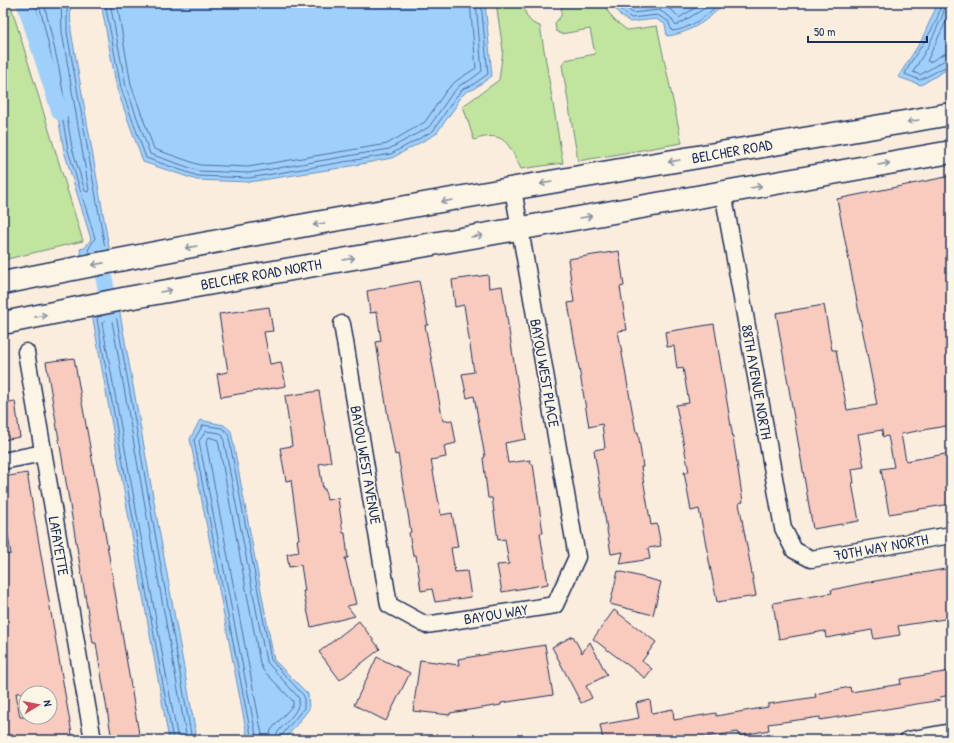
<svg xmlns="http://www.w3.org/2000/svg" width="954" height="743" viewBox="0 0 954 743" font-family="'Patrick Hand',sans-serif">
<rect width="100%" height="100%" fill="#fbeddd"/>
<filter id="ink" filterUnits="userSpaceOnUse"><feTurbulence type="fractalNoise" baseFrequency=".025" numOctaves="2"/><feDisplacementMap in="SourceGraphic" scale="8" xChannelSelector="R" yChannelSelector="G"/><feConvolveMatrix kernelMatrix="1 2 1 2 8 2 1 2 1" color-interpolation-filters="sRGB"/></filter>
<g filter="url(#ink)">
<!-- green -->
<g fill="#c1e49e" stroke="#6e8a7e">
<path d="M 3,3 L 10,3 L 83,241 L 3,260 Z"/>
<path d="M 496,3 L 524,3 C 524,13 528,23 540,26 L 563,163 L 521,169 C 509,145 505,129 474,140 L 463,106 L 499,80 L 503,50 Z"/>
<path d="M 562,3 L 602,3 L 614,20 L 627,30 L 657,26 L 682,143 L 578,161 L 562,65 L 565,60 L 595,54 L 590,29 L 561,34 L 556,31 L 555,23 L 561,16 Z"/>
</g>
<!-- water -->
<g fill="#9fd0fc" stroke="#6a90bd">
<path d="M 35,3 L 70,3 L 71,31 L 110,253 L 82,259 L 80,249 L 85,248 L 91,239 L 64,151 L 50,70 Z"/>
<path d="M 101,3 L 485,3 L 492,76 L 472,90 L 467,91 L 458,100 L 456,106 L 436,134 L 392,158 L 340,168 L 249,182 L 197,180 L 143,162 L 117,89 Z"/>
<path d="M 612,3 L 724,3 C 711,19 688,34 667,36 L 665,24 L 656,19 L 630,22 L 620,15 Z"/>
<path d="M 938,3 L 951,3 L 951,67 L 921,85 L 898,77 L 921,41 Z"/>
<path d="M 119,308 L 197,740 L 169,740 L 92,314 Z"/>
<path d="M 200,420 L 224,425 L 231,431 L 274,660 L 308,694 L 309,709 L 286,738 L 248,740 L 190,439 Z"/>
</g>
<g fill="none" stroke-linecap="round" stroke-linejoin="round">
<!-- shore -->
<g stroke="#506f9d" stroke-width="1">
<path d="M 39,3 L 54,69 L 68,150 L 95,238 L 88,250 L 90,253 L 103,250 L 105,248 L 67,32 L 67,3"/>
<path d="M 44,3 L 59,68 L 72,148 L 85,191 L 88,192 L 89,190 L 62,32 L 61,3"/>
<path d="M 105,3 L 121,88 L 146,158 L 198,176 L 249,178 L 391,154 L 433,131 L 455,98 L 464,88 L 471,86 L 488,74 L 481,3"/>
<path d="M 110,3 L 126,87 L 150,154 L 199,171 L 249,173 L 389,149 L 429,127 L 451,95 L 460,85 L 469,81 L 482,71 L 476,3"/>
<path d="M 117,3 L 131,85 L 154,149 L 200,165 L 248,167 L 387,144 L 425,122 L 446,91 L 456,81 L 476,68 L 470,3"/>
<path d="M 616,3 L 623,12 L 631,18 L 657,15 L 668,21 L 672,31 C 688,30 709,15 719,3"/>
<path d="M 622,3 L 632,13 L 659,10 L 670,17 L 676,26 L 713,3"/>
<path d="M 630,3 L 634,6 L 659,4 L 673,11 L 679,18 L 703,3"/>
<path d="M 941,3 C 938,30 915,50 905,74 L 920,80 L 951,64"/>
<path d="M 946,3 L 942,17 L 929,45 L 913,72 L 920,75 L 945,60 L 951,59"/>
<path d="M 951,11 L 927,61 L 930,62 L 944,54 L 951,53"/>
<path d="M 173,740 L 97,319 L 98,317 L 114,313 L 116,315 L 192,740"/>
<path d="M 178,740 L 102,323 L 104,321 L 110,319 L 112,321 L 187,740"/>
<path d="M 252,740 L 194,440 L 203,425 L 222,428 L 228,433 L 271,660 L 304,696 L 304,708 L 281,736 L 280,740"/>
<path d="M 257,740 L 199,441 L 206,431 L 220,433 L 223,436 L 266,661 L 299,698 C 300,717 276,726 275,740"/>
<path d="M 263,740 L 206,442 L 209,437 L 218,440 L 260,663 L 263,670 L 293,701 L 293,705 L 271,730 L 269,740"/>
</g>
<!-- canal -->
<g stroke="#9fd0fc" stroke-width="17">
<path d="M 25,3 L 60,112"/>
<path d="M 100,253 L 110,313"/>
</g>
</g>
<!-- building -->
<g fill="#f9cbbe" stroke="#1b2f5e" fill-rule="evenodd">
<path d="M 951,176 L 951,425 L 901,434 L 906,461 L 951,453 L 951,504 L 889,514 L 881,469 L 894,467 L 888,436 L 883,437 L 882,430 L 858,434 L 864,467 L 852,469 L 854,483 L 852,483 L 859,521 L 813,529 L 776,313 L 824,305 L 832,350 L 836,350 L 847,410 L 877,405 L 837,199 Z"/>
<path d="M 619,251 L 624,286 L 620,287 L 627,330 L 618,331 L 636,432 L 638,432 L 643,467 L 641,467 L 651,525 L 657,524 L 661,546 L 648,548 L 650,559 L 620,564 L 623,552 L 611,554 L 594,450 L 605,448 L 602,424 L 589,427 L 568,303 L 574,302 L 568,259 Z"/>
<path d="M 488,275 L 489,288 L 502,286 L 526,439 L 505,443 L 508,463 L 530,460 L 531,464 L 533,464 L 543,533 L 540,533 L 548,584 L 502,592 L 497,565 L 509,564 L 505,539 L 498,540 L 492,498 L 488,498 L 483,458 L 485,457 L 474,396 L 467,398 L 462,374 L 474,372 L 464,305 L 455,307 L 452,280 Z"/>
<path d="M 419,281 L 428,325 L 425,325 L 443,421 L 452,420 L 456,443 L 444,446 L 446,457 L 431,460 L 441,515 L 452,513 L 458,547 L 451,548 L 455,572 L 467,571 L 471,597 L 435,602 L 432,589 L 421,591 L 416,555 L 413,555 L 409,533 L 411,532 L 398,454 L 395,455 L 389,423 L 376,342 L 381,341 L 377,312 L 370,313 L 367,291 Z"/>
<path d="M 269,307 L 273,331 L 264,332 L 270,364 L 281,362 L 286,386 L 221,397 L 217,374 L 228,372 L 219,314 Z"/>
<path d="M 714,324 L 736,456 L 743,502 L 739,503 L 756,596 L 717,602 L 699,509 L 691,511 L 684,472 L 689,472 L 676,405 L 689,403 L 683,368 L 677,369 L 674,346 L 667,347 L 665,332 Z"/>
<path d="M 74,358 L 100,503 L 140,740 L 112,740 L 96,643 L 93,643 L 46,362 Z"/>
<path d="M 319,391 L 331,462 L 319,464 L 323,489 L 325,489 L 327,500 L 338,498 L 343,533 L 345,533 L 348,558 L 345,558 L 356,604 L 347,606 L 355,616 L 311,627 L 303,591 L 305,591 L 301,565 L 289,567 L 287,554 L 299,552 L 297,540 L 299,539 L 291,480 L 286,481 L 280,448 L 292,446 L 285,396 Z"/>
<path d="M 15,401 L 20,437 L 3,440 L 3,403 Z"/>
<path d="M 27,473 L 41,555 L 73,740 L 3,740 L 3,555 L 11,554 L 3,507 L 3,477 ZM 16,693 L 50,693 L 50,717 L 20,717 Z"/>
<path d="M 951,568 L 951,618 L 898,626 L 900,635 L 874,639 L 872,630 L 826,638 L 825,631 L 779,639 L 773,603 L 832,593 L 831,590 L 864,583 Z"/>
<path d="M 618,571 L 661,582 L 653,615 L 610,604 Z"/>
<path d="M 614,610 L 656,642 L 642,661 L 652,669 L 645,678 L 593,639 Z"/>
<path d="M 359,621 L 380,649 L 340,680 L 319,652 Z"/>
<path d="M 573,636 L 582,653 L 590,642 L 607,675 L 586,686 L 592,698 L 581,703 L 552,647 Z"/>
<path d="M 545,645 L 553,695 L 501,703 L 501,705 L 450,713 L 450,715 L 413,711 L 420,660 L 459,665 L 458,659 Z"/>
<path d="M 377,657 L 410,673 L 386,721 L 354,705 Z"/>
<path d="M 951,671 L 951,695 L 940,697 L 941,700 L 820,720 L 820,717 L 768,724 L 769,730 L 739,736 L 738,732 L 687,740 L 603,740 L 600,725 L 639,718 L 636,703 L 650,700 L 652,713 L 673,709 L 674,720 L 716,713 L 716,716 L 768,707 L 768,704 L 816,697 L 815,694 L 850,687 L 851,692 L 901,684 L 900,679 Z"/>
</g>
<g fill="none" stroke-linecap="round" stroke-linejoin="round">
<defs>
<g id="minor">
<path d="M 723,192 L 783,528 L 794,550 L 811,559 L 951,535"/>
<path d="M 342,324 L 389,605 L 426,625 L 555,605 L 577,557 L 513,189"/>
<path d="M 26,352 L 93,740"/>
<path d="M 3,461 L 43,453"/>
<path d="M 908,740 L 951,732"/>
</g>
<g id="secondary">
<path d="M 3,283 C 317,219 635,168 951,114"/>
<path d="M 3,323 L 128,298 L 951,152"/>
</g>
</defs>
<!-- minor casing -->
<use href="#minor" stroke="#1b2f5e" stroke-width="19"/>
<!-- secondary casing -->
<use href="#secondary" stroke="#1b2f5e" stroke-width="25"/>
<!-- minor -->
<use href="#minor" stroke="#fcf5e5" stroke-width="16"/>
<!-- secondary -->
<use href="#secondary" stroke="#fcf5e5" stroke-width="22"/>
</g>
<!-- one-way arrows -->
<defs><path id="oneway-shaft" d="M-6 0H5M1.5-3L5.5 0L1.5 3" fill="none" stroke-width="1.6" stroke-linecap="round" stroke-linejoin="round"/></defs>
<g stroke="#8c92a2">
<use href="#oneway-shaft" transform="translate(913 121) rotate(170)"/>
<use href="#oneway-shaft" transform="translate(674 161) rotate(170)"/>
<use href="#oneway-shaft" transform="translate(884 164) rotate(-10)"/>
<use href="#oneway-shaft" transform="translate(546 183) rotate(170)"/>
<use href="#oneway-shaft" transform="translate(756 187) rotate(-10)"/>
<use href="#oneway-shaft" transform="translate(447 201) rotate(170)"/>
<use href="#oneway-shaft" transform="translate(586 217) rotate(-10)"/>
<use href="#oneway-shaft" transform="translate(319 224) rotate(170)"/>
<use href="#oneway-shaft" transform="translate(477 236) rotate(-10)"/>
<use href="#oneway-shaft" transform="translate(191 247) rotate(170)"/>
<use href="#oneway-shaft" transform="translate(349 259) rotate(-10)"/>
<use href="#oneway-shaft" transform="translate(98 264) rotate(169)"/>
<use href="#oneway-shaft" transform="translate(166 291) rotate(-10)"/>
<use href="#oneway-shaft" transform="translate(41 316) rotate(-11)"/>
</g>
</g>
<g text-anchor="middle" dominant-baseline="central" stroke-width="3" stroke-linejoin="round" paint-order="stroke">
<!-- street labels -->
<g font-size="15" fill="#1b2f5e" stroke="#fcf5e5">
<text transform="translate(732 151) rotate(-10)">BELCHER ROAD</text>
<text transform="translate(261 274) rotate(-10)">BELCHER ROAD NORTH</text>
<text transform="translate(545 373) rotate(80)">BAYOU WEST PLACE</text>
<text transform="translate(757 382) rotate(80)">88TH AVENUE NORTH</text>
<text transform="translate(366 465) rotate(80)">BAYOU WEST AVENUE</text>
<text transform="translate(59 546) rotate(80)">LAFAYETTE</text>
<text transform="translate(881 547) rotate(-10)">70TH WAY NORTH</text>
<text transform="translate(496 614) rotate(-9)">BAYOU WAY</text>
</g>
</g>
<!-- margin -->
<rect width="954" height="743" fill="none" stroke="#fcf5e5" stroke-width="16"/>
<rect x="8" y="8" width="938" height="727" fill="none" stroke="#1b2f5e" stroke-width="1.5" filter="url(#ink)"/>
<!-- north arrow -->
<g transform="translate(38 705) rotate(80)"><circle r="19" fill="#fcf5e5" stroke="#a2a6af"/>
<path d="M0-3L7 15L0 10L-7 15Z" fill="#d1495b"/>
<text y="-6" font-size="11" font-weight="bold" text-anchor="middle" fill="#1b2f5e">N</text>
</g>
<!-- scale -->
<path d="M808 36v6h119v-6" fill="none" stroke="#1b2f5e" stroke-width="2"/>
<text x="814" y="36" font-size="12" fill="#1b2f5e" stroke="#fcf5e5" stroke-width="3" paint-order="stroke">50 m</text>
</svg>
